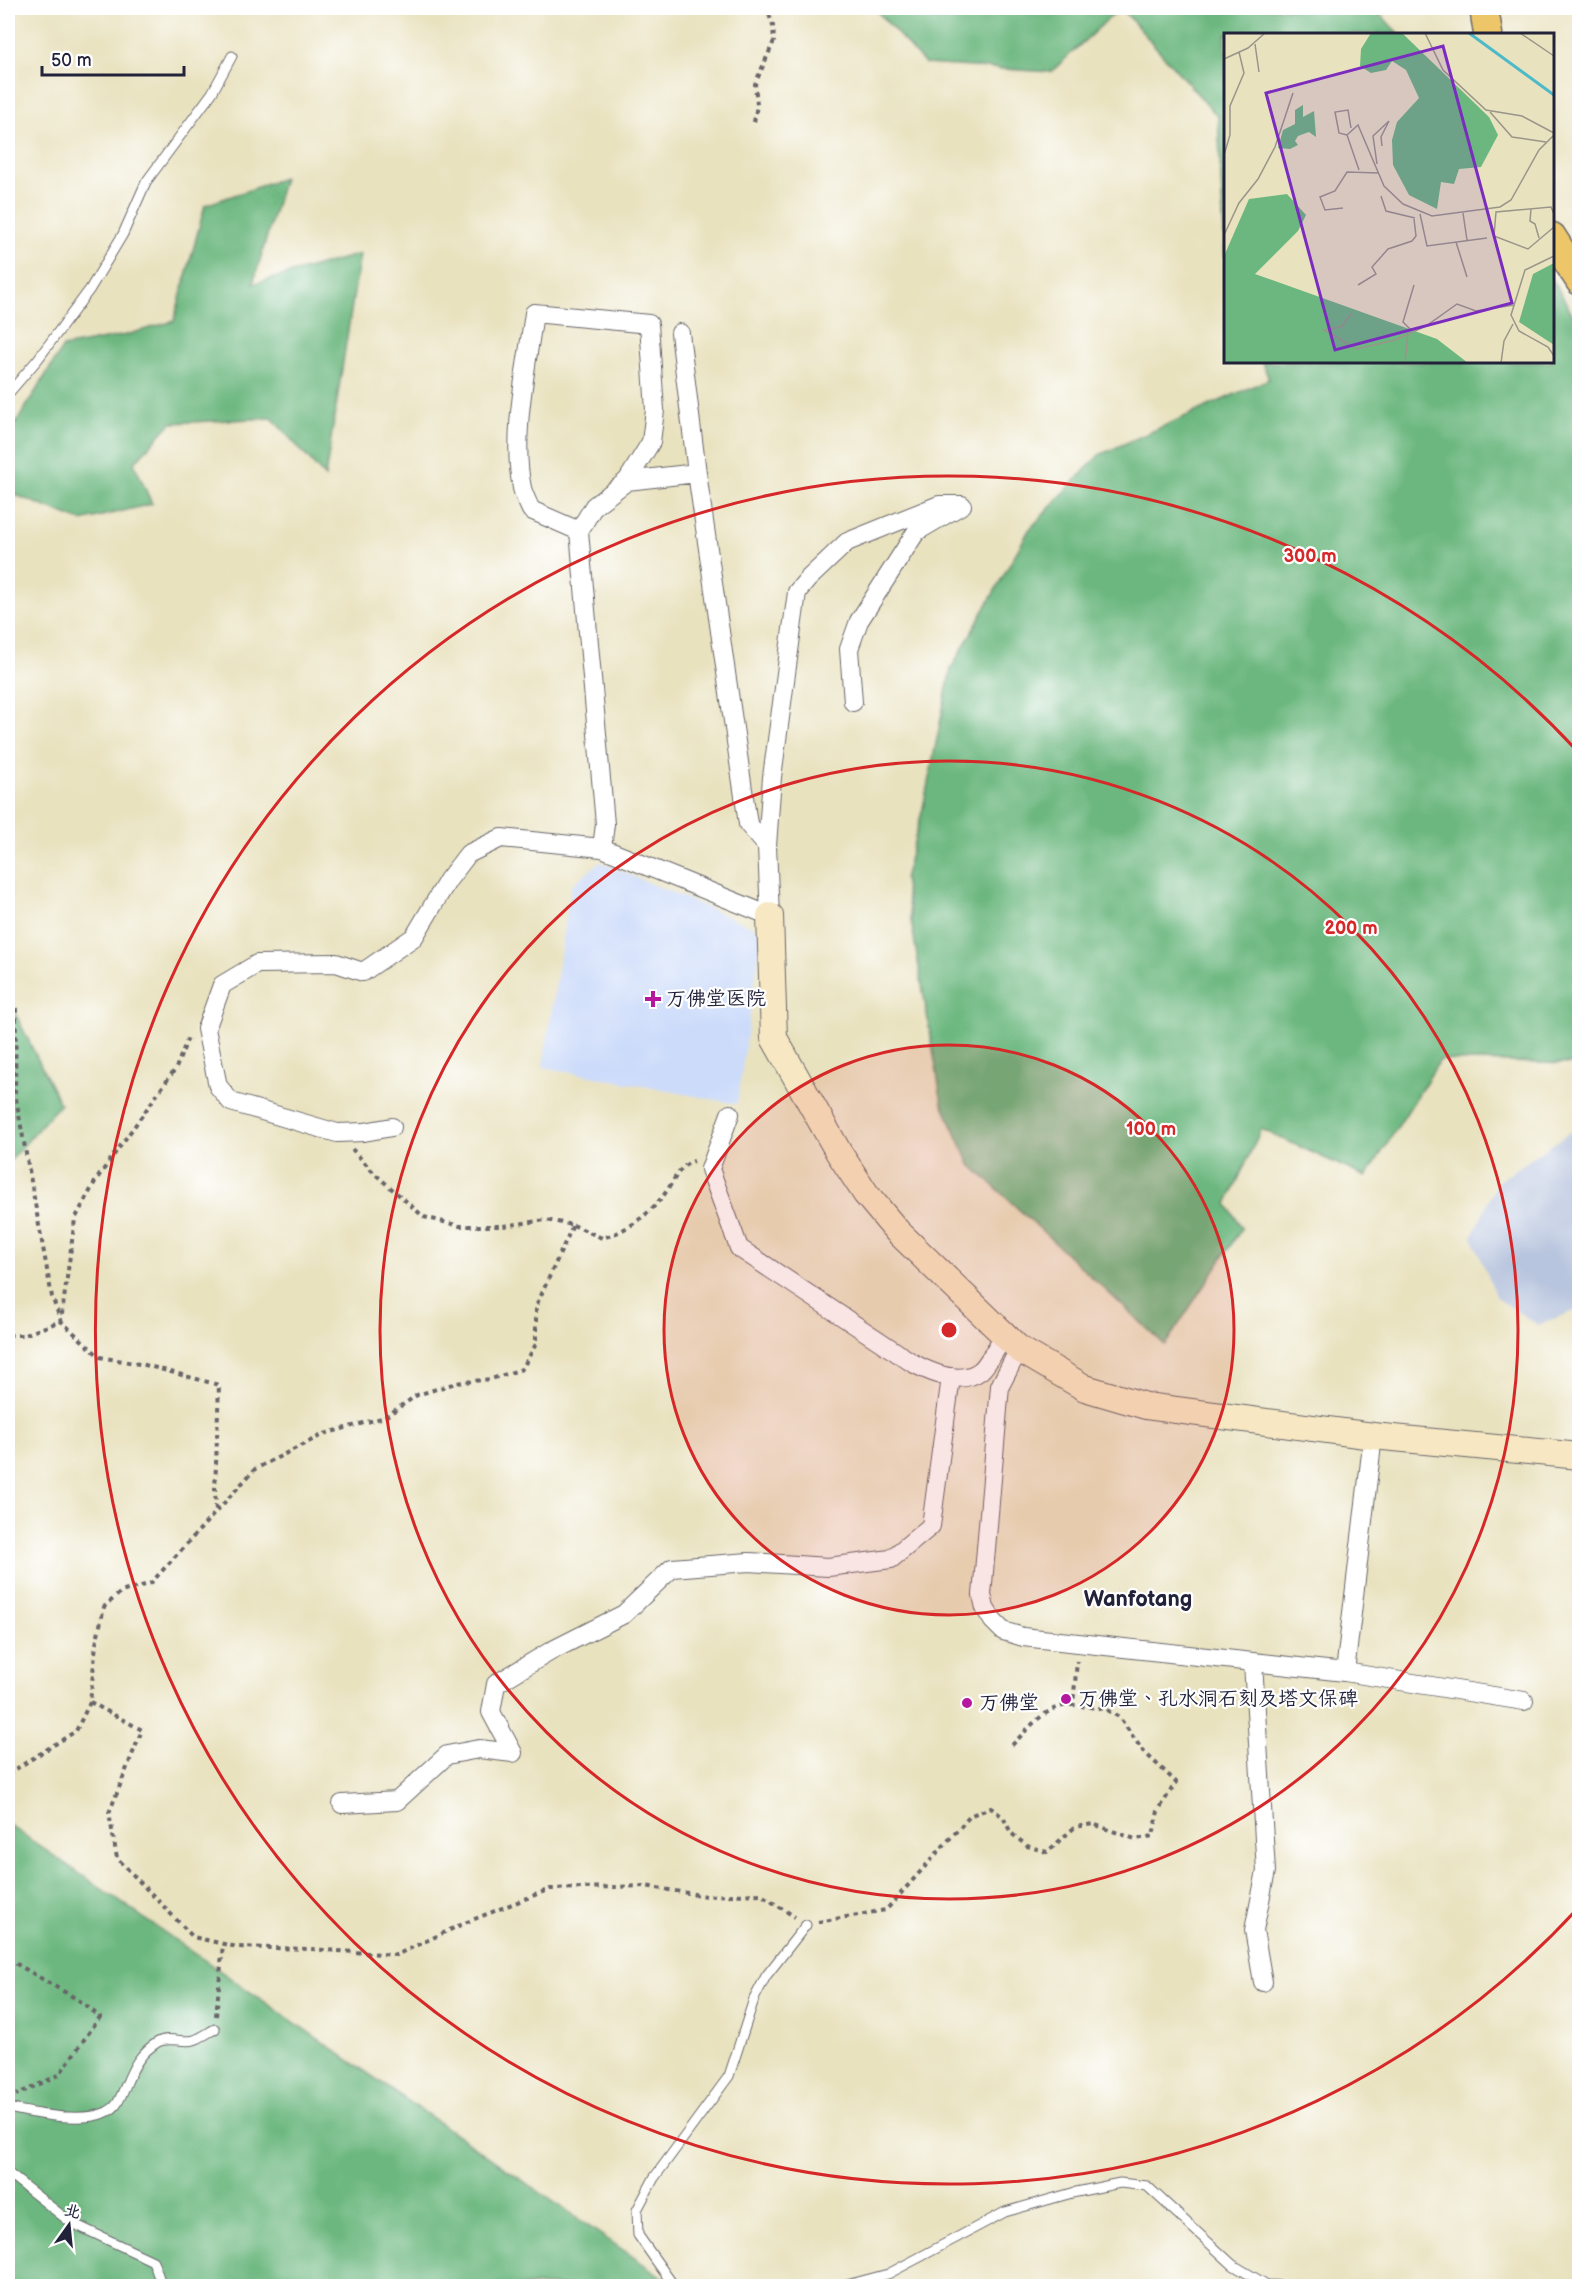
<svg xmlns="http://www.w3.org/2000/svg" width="1587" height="2294" viewBox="0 0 1587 2294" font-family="'Balsamiq Sans','LXGW WenKai TC',sans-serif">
<rect width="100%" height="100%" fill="#fff"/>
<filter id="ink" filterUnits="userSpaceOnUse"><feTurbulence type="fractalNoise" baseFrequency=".0167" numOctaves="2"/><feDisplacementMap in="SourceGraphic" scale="12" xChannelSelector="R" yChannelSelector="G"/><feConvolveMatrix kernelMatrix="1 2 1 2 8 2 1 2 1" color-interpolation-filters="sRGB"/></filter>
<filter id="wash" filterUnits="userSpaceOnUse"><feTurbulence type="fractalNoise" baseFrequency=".008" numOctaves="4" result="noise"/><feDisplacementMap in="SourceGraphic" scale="24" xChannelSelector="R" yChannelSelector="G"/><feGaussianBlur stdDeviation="1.35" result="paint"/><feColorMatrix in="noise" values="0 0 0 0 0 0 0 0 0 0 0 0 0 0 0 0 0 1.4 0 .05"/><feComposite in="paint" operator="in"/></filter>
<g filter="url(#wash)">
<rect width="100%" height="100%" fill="#e9e2bf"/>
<!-- built -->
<path fill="#ccdbfa" d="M 600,862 L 762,931 L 737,1104 L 543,1067 L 571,886 Z"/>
<!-- industrial -->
<path fill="#b8c5de" d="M 1579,1126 L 1579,1309 L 1538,1325 L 1497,1298 L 1472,1237 L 1497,1182 Z"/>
<!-- forest -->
<g fill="#6cb77f" stroke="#476c5d" stroke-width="1.5">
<path d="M 874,8 L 1120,8 L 1051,72 L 925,64 Z"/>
<path d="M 1121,8 L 1374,8 L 1399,34 L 1226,34 L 1225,257 L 1218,117 Z"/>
<path d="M 284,178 L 253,284 L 360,254 L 325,477 L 272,418 L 171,423 L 134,463 L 152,504 L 81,521 L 8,492 L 8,436 L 63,347 L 126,335 L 174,321 L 205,205 Z"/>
<path d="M 1553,280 L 1580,327 L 1579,1066 L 1574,1064 L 1440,1060 L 1366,1177 L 1261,1129 L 1227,1204 L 1242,1228 L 1165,1345 L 970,1164 L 942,1103 L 904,879 L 923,808 L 951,669 L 1029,530 L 1099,455 L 1269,379 L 1262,362 L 1552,362 Z"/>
<path d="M 8,999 L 60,1104 L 8,1163 L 8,998 Z"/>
<path d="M 8,1824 L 675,2286 L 8,2286 Z"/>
</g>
</g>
<g filter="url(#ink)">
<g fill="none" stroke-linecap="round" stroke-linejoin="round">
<defs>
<g id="lane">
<path d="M 8,394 L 38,359 L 90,289 L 123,234 L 146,182 L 212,93 L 232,56"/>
<path d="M 8,2108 C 32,2113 103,2129 118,2102 C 130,2079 133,2057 158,2042 C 168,2036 183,2043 194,2040 C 201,2038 209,2032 215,2029"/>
<path d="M 8,2173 L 70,2222 L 153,2261 L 162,2286"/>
<path d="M 674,2286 L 638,2235 L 637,2210 L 654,2178 L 729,2076 L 754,1999 L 766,1976 L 806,1925"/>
<path d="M 843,2286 L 888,2274 L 1005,2212 L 1072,2193 L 1120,2183 L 1147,2186 L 1233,2265 L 1267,2285 L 1292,2286"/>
</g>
<g id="street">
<path d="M 680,333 L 697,473"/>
<path d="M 579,531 L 531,510 C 528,503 524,496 522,488 C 511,436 527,365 534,313 L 649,324 L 655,410 L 651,442 L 627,481"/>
<path d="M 767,846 L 772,777 L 797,592 L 808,579 L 847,542 L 939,505 L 962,505 L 916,532 L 859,621 L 849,649 L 853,702"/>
<path d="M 730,1114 L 710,1169 L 739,1248 L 911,1362 C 929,1372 960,1386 980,1371 C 988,1365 998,1344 1005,1335"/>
<path d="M 392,1127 L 364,1132 L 337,1133 L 231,1102 L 218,1086 L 206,1029 L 222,985 L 257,964 L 336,963 L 363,972 L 414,937 L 448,880 L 468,854 L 501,838 L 602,848 L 770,916 L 767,846 L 748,824 L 697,473 L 627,481 L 594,506 L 579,531 L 605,824 L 602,848"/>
<path d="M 1019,1349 L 1000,1386 L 982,1595 L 985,1608 L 993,1621 L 1003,1631 L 1023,1637 L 1345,1672 L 1524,1701"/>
<path d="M 1253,1663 L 1266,1871 L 1254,1930 L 1263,1982"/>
<path d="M 1345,1672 L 1373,1436"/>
<path d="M 342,1804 L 397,1801 L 447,1755 L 479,1749 L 513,1753 L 491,1712 L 496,1684 L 551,1651 L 624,1614 L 672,1568 L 749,1562 L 828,1567 L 891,1559 L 931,1526 L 951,1377"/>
</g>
<path id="secondary" d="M 770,916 L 774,1038 L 839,1153 L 866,1194 L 897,1231 L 1019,1349 L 1085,1388 L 1146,1406 L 1373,1436 L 1580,1456"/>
<g id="primary">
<path d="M 1484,8 L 1488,34"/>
<path d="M 1552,237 L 1580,281"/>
</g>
</defs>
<!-- lane casing -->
<use href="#lane" stroke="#686569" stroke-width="11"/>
<!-- street casing -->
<use href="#street" stroke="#686569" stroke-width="20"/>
<!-- secondary casing -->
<use href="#secondary" stroke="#686569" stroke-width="28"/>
<!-- primary casing -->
<use href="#primary" stroke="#686569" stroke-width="31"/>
<!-- path -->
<g stroke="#686569" stroke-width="4" stroke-dasharray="4.5 4.5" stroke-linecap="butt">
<path d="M 754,122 L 757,105 L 755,84 L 774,41 L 773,26 L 767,8"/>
<path d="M 8,992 L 16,1009 L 15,1093 L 52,1297 L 61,1321 L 75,1219 L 96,1180 L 176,1068 L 189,1035"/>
<path d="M 573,1225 L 602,1238 C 628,1231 650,1214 666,1192 C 675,1179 679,1166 694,1161"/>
<path d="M 8,1335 L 24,1335 L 61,1321 L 100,1357 L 145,1365 L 219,1385 L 215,1490 L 216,1512"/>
<path d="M 90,1702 L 142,1730 L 109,1813 L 117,1858 L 193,1937 L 237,1947 L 311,1949 L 396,1955 L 467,1922 L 550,1889 L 645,1886 L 706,1896 L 760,1894 L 795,1917"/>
<path d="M 1012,1745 C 1030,1727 1046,1705 1073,1705"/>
<path d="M 8,1774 L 76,1731 L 90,1702 L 96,1644 L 104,1607 L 121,1592 L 151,1583 L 255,1469 L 324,1434 L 385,1417 L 417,1395 L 456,1383 L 491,1379 L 522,1369 L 536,1344 L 536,1306 L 573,1225 L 546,1220 L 503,1226 L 460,1226 L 424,1217 L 375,1174 L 352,1149"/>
<path d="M 818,1922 L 886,1910 L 971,1815 L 991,1808 L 1003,1817 L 1011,1833 L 1027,1846 L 1047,1852 L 1075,1827 L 1093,1824 L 1135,1839 L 1153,1836 L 1158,1811 L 1176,1782 L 1143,1751 L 1119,1717 L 1105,1709 L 1073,1705 L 1077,1661"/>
<path d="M 8,1959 L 80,2001 L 100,2017 L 59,2075 L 16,2095"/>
<path d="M 216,2016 L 223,1944"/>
</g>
<!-- lane -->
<use href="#lane" stroke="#fff" stroke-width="9"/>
<!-- street -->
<use href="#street" stroke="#fff" stroke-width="18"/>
<!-- secondary -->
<use href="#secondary" stroke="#f7e8c3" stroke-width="26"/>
<!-- primary -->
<use href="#primary" stroke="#ecc669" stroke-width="28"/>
</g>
</g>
<!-- distance rings -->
<circle cx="949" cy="1330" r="285" fill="#d62828" fill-opacity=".12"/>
<g fill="none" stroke="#d62828" stroke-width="3">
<circle cx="949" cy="1330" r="285"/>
<circle cx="949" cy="1330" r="569"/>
<path d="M1579 1907A854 854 0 1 1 1579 753"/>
</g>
<!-- markers -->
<g fill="#b5179e" stroke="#fff" stroke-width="2">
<path d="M650 990h6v6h6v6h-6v6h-6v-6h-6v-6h6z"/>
<circle cx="1066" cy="1699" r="6"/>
<circle cx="967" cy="1703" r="6"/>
</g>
<g text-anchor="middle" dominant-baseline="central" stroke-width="4.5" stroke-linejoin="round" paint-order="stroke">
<!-- poi labels -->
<g font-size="20" fill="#22223b" stroke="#fff" text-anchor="start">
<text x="666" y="999">万佛堂医院</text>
<text x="1078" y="1699">万佛堂、孔水洞石刻及塔文保碑</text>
<text x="979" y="1703">万佛堂</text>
</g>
<!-- quarter labels -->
<g font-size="22" font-weight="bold" fill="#22223b" stroke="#fff">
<text x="1138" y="1599">Wanfotang</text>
</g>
</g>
<!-- overview -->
<g transform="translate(1224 33)">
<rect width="330" height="330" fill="#e9e2bf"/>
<path d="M 147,0 L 178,0 L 265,84 L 274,102 L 257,134 L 235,136 L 230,151 L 217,149 L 213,176 L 185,162 L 169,132 L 168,107 L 173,89 L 195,65 L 182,37 L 168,28 L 162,37 L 147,40 L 136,33 L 137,16 ZM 79,72 L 79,84 L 90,78 L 92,104 L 85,99 L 74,103 L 71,108 L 74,112 L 66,116 L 54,115 L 59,97 L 71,91 L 71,77 ZM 63,161 L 82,182 L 74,198 L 31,241 L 213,306 L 244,330 L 0,330 L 0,223 L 25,166 ZM 330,230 L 330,312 L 295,289 L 309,241 Z" fill="#6cb77f"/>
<path fill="none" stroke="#4ebac9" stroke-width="3" d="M 245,0 L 330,62"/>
<path fill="none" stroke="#99958a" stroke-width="1.5" d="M 201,0 L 219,37 L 262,77 L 298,83 L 330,100M 296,0 L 330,23M 31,11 L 35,39M 0,26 L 24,15 L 41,0M 266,79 L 288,104 L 322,109M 123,102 L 115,100 L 111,79 L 124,77 L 127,95M 0,122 L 6,102 L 6,73 L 20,40 L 15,19M 153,131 L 149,103 L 165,88 L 157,104 L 158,113M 135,137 L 123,102 L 134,92 L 160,153 L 179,171 L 208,183 L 276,174 L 287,167 L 315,117 L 330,102M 157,163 L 162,178 L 191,185M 119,175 L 101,177 L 96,164 L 111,158 L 123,139 L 155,140M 307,176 L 306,188 L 311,191 L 315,205M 239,180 L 243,207M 196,181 L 203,213 L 263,205M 330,181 L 327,174 L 272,179 L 270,203 L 304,216 L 330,194M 0,202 L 15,170 L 34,146 L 51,114 L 69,60M 232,209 L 243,244M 330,223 L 301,237 L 287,282 L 295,298 L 324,314 L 330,323M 134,252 L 152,241 L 148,234 L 164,216 L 188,208 L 192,203 L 190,186M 127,281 L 117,294 L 100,297 L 133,316 L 171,307 L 202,293 L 233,271 L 252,278 L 290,272M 187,297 L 179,289 L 190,252M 181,330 L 184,300M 277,330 L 280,308 L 289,291"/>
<path fill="#7b2cbf" fill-opacity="0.15" stroke="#7b2cbf" stroke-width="3" d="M 219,13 L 288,270 L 111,317 L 42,60 Z"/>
<rect width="330" height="330" fill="none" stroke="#22223b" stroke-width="3"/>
</g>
<circle cx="949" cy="1330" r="9" fill="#d62828" stroke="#fff" stroke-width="3"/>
<g font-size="18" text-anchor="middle" font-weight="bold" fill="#d62828" stroke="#fff" stroke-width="4.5" stroke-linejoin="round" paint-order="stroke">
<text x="1310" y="562">300 m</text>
<text x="1351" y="934">200 m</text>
<text x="1151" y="1135">100 m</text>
</g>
<!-- margin -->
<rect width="1587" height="2294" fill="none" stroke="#fff" stroke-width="30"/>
<!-- north arrow -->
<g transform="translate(69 2225) rotate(15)" stroke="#ffffff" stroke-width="4.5" paint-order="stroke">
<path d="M0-4.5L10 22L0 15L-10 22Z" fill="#22223b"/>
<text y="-9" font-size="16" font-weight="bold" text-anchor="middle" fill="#22223b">北</text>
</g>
<!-- scale -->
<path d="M42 66v9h142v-9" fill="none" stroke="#22223b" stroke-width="3"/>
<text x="51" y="66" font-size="18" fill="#22223b" stroke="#ffffff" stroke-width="4.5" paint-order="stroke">50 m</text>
</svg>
